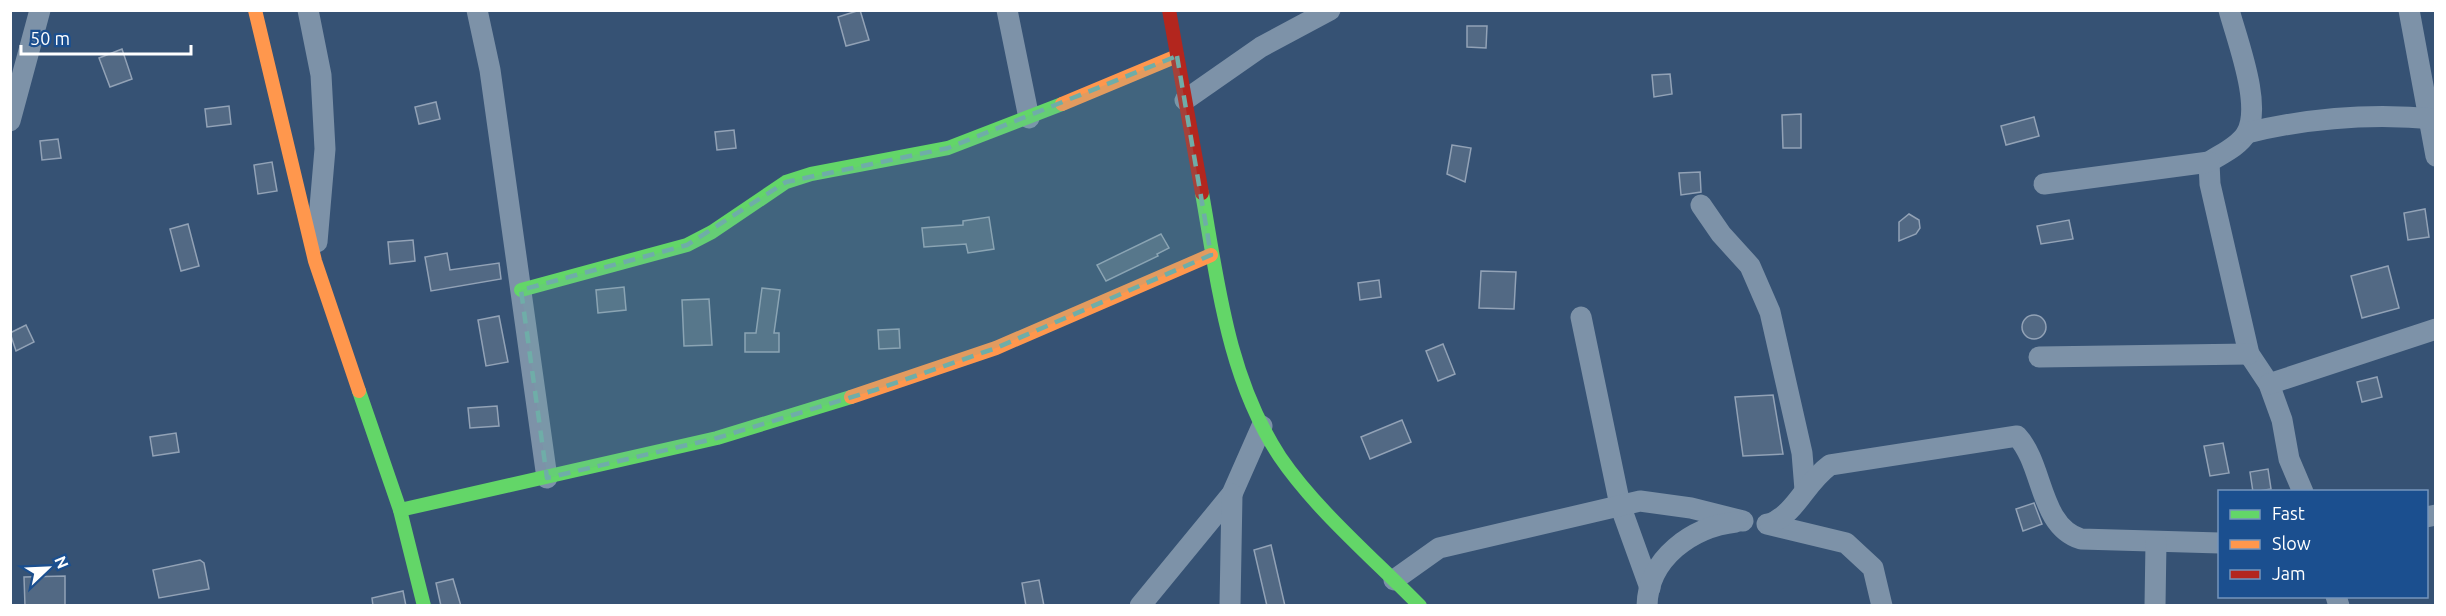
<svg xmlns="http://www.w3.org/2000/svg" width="2446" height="616" viewBox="0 0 2446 616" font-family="Ubuntu,sans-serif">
<rect width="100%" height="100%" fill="#365274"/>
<!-- building -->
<g fill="#526984" stroke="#92a2b6" stroke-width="1.5">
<path d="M 860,10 L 869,40 L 846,46 L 838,17 Z"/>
<path d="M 1467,26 L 1487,26 L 1486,48 L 1467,47 Z"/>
<path d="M 122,49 L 132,79 L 110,87 L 99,58 Z"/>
<path d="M 1670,74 L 1672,94 L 1654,97 L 1652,75 Z"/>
<path d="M 436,102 L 440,119 L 419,124 L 415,107 Z"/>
<path d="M 229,106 L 231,124 L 207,127 L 205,109 Z"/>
<path d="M 1801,114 L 1801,148 L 1783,148 L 1782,115 Z"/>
<path d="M 2034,117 L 2039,136 L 2006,145 L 2001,126 Z"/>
<path d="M 734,130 L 736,148 L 717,150 L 715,132 Z"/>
<path d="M 58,139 L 61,158 L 42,160 L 40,141 Z"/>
<path d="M 1452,145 L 1471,148 L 1465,182 L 1447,174 Z"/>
<path d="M 272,162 L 277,191 L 258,194 L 254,165 Z"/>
<path d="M 1700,172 L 1701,192 L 1681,195 L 1679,173 Z"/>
<path d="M 2425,209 L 2429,237 L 2408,240 L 2404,213 Z"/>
<path d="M 1909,214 L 1919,220 L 1920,228 L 1916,234 L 1899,241 L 1899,222 Z"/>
<path d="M 989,217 L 994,249 L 968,253 L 966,244 L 924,247 L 922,228 L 963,225 L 963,221 Z"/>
<path d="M 2069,220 L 2073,239 L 2041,244 L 2037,226 Z"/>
<path d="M 188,224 L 199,266 L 181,271 L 170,229 Z"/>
<path d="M 1161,234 L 1169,248 L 1157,254 L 1158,256 L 1106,281 L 1097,265 Z"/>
<path d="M 413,240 L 415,261 L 390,264 L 388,242 Z"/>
<path d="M 447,253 L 450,270 L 499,263 L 501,279 L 431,291 L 425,257 Z"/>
<path d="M 2388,266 L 2399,308 L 2362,318 L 2351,276 Z"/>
<path d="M 1481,271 L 1516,272 L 1514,309 L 1479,308 Z"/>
<path d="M 1379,280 L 1381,297 L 1360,300 L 1358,283 Z"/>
<path d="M 624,287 L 626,310 L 598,313 L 596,290 Z"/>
<path d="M 762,288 L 780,290 L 774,333 L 779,333 L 779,352 L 745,352 L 745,333 L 756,333 Z"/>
<path d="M 709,299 L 712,345 L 684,346 L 682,300 Z"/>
<circle cx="2034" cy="327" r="12"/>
<path d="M 499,316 L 508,362 L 486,366 L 478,320 Z"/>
<path d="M 26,325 L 34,342 L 16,351 L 10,333 Z"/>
<path d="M 899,329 L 900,348 L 879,349 L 878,330 Z"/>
<path d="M 1443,344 L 1455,374 L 1438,381 L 1426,351 Z"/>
<path d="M 2377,377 L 2382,397 L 2362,402 L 2357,382 Z"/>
<path d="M 1773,395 L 1783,454 L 1743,456 L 1735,397 Z"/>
<path d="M 497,406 L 499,426 L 470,428 L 468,408 Z"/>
<path d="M 1402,420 L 1411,442 L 1370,459 L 1361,437 Z"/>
<path d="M 176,433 L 179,452 L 153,456 L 150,437 Z"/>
<path d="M 2223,443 L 2229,473 L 2210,476 L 2204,446 Z"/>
<path d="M 2268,469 L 2271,489 L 2253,492 L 2250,472 Z"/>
<path d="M 2034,503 L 2042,524 L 2023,531 L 2016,509 Z"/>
<path d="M 1271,545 L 1285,606 L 1267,606 L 1254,550 Z"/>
<path d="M 200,560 L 204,563 L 209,589 L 159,598 L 153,570 Z"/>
<path d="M 65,576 L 65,606 L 25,606 L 24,577 Z"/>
<path d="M 453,579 L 461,606 L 441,606 L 436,583 Z"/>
<path d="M 1039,580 L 1044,606 L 1026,606 L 1022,583 Z"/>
<path d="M 403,591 L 406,606 L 373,606 L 372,598 Z"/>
</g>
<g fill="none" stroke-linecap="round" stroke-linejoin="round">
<!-- street -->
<g stroke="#7d92a8" stroke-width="21">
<path d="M 308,10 L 321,75 L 325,149 L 317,242"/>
<path d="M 477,10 L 490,70 L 547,478"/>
<path d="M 1007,10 L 1029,118"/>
<path d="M 2229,10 C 2237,40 2263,107 2246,134 C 2238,147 2221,154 2209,162 L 2210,184 L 2249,354 L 2269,384 L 2282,420 L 2289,459 L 2303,492"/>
<path d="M 2409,10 L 2436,156"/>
<path d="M 1185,100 L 1261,47 L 1330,10"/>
<path d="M 10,121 L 40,10"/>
<path d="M 2247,133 C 2308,118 2373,113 2436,119"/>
<path d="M 2044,184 L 2209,162"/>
<path d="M 1701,205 L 1721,234 L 1750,266 L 1770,312 L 1802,453 L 1805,490"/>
<path d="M 1581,317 L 1620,505 L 1650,588"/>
<path d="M 2039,357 L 2249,354"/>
<path d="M 2269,384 L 2436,329"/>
<path d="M 2426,517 L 2436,515"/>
<path d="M 1767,524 L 1846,543 L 1873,568 L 1882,606"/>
<path d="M 1770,524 C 1798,511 1804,484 1830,465 L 2017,436 C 2044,465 2039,526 2081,539 L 2220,543"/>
<path d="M 1394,580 L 1439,548 L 1640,501 L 1691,508 L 1743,521"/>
<path d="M 2336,596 L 2339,606"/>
<path d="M 1140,606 L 1232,494 L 1262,426"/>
<path d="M 1230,606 L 1232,494"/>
<path d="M 1647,606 C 1648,558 1692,527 1736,522"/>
<path d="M 2155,606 L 2156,542"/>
</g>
<!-- fast -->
<g stroke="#63d668" stroke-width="14">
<path d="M 1202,193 C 1218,284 1228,378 1280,457 C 1316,510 1375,560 1420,606"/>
<path d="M 521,290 L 687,245 L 712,232 L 786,182 L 811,174 L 948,148 L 1062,104"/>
<path d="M 359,391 L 400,510 L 424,606"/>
<path d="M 400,510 L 717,438 L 851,397"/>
</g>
<!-- slow -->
<g stroke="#ff974d" stroke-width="14">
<path d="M 255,10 L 315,261 L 359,391"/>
<path d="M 1062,104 L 1177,56"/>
<path d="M 851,397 L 996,348 L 1211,255"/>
</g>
<!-- jam -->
<path stroke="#b3261e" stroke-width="14" d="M 1169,10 L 1202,193"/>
</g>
<!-- marked area -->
<path fill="#6fada8" fill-opacity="0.2" stroke="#6fada8" stroke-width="4.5" stroke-dasharray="12 8" stroke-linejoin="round" d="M 1177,56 L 1211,255 L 996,348 L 875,390 L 717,438 L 547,478 L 521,290 L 687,245 L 786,182 L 948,148 Z"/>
<!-- border -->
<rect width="2446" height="616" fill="none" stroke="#ffffff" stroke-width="24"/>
<!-- legend -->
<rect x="2218" y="490" width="210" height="108" fill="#1b4f8f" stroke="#7695bc" stroke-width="1.5"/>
<rect x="2230" y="510" width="30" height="9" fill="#63d668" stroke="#7695bc" stroke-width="1.5"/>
<text x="2272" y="520" font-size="18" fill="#ffffff">Fast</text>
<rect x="2230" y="540" width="30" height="9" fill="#ff974d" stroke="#7695bc" stroke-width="1.5"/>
<text x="2272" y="550" font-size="18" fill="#ffffff">Slow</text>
<rect x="2230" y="570" width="30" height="9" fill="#b3261e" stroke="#7695bc" stroke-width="1.5"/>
<text x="2272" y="580" font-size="18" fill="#ffffff">Jam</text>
<!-- north arrow -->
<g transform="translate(48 568) rotate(67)" stroke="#1b4f8f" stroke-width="4.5" paint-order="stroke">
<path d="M0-4.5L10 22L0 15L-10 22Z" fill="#ffffff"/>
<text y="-9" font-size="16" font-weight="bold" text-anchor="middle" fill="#ffffff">N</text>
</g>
<!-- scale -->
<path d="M21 45v9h170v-9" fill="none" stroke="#ffffff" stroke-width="3"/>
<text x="30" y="45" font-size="18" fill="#ffffff" stroke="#1b4f8f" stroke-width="4.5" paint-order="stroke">50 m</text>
</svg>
